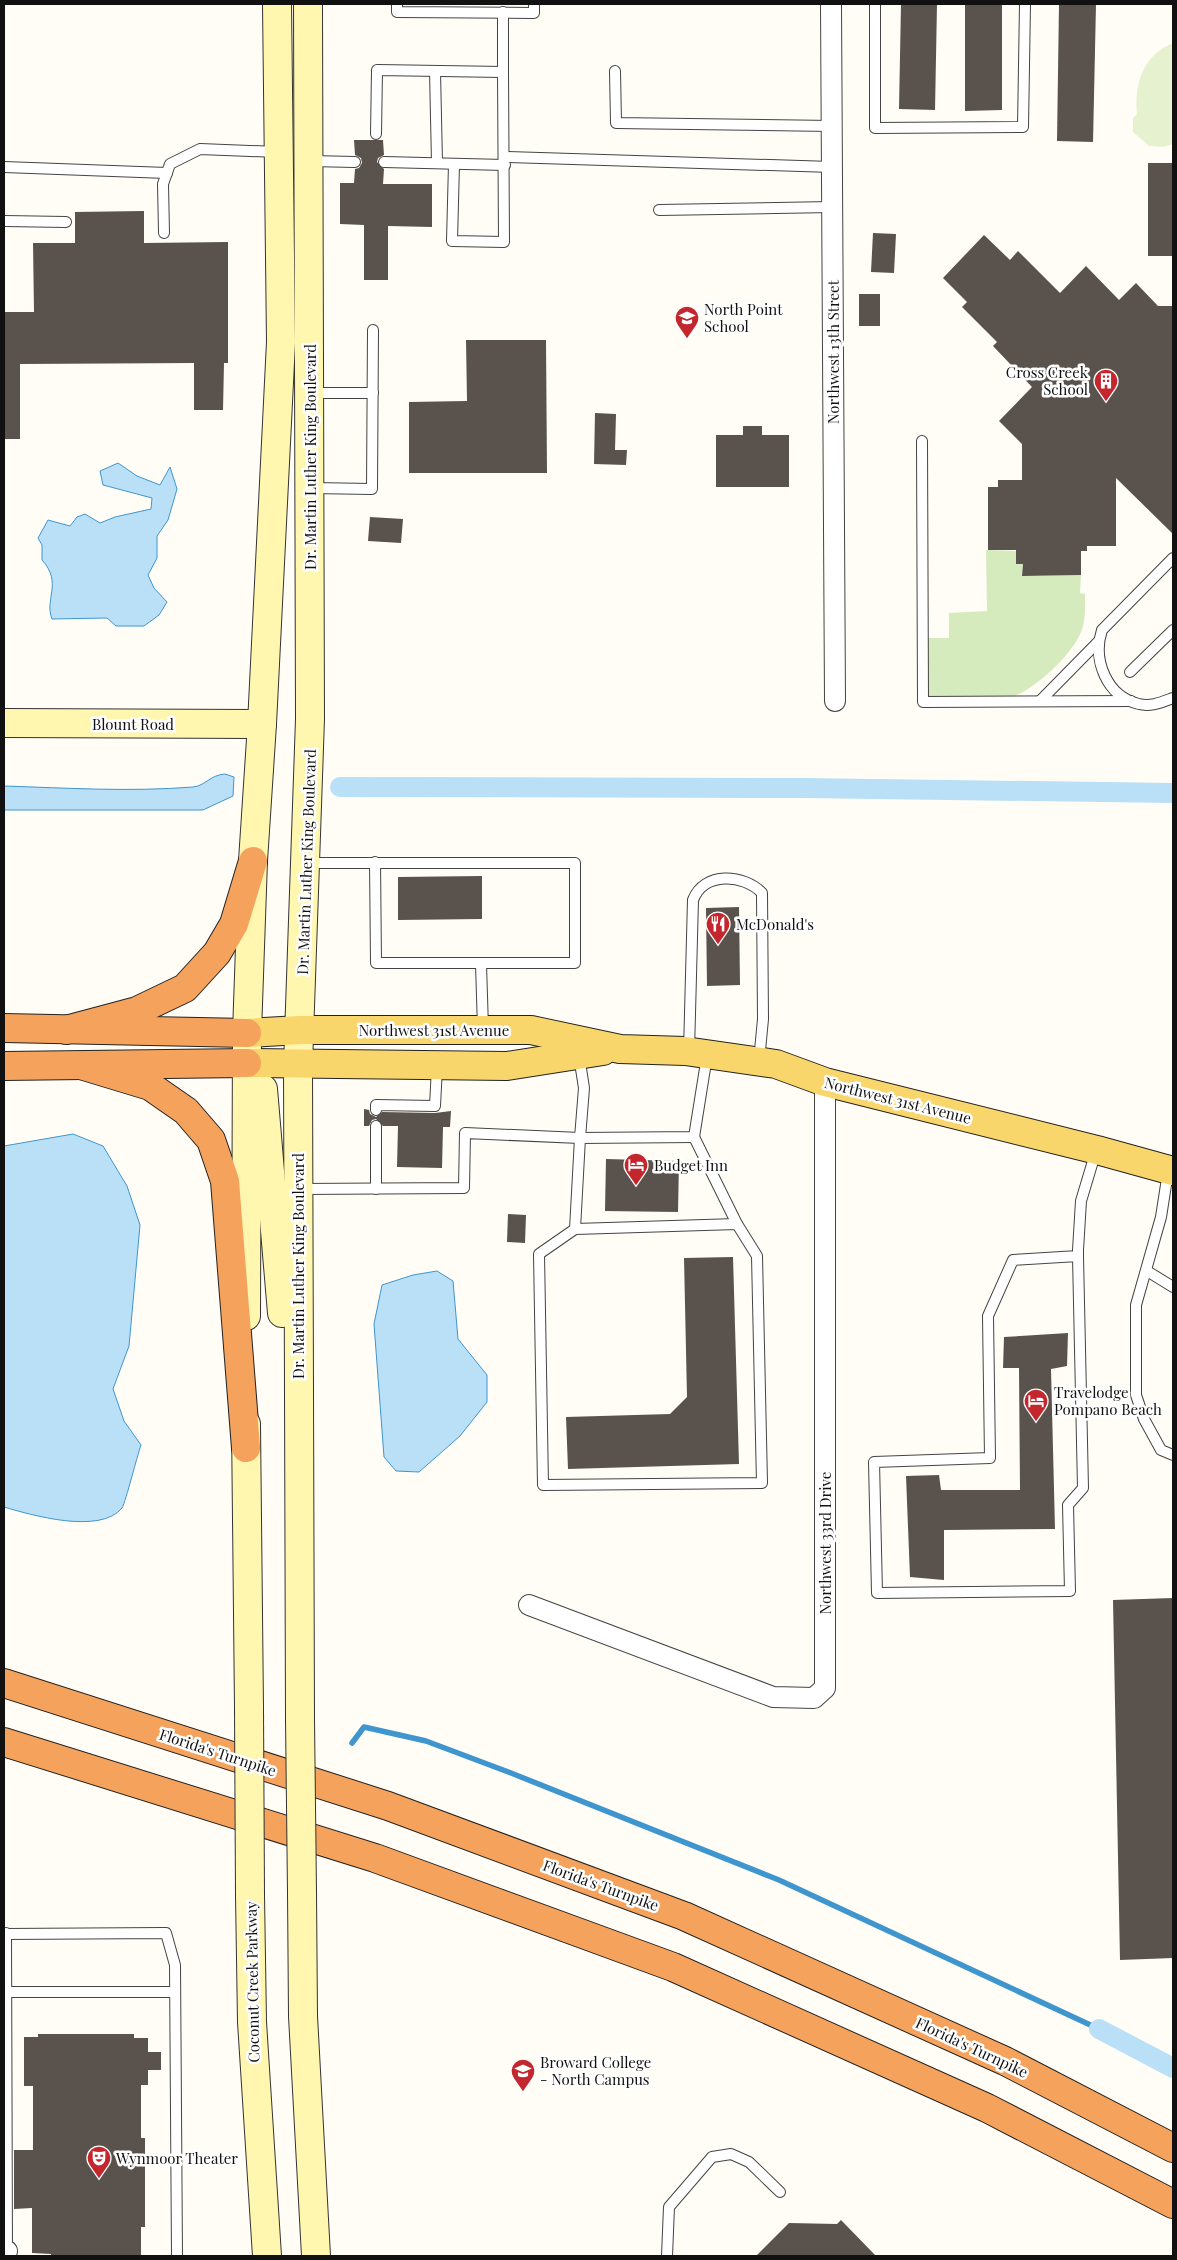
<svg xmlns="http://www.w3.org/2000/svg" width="1177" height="2260" viewBox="0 0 1177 2260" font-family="'Playfair Display',serif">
<rect width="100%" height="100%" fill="#fffdf5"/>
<!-- green -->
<path fill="#d5ebbd" d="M 986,550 L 1016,551 L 1023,564 L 1022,576 L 1081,575 L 1080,593 L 1085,594 C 1085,606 1086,620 1081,632 C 1072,655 1032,693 1008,698 C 985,703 947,701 923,702 L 922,638 L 949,638 L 949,613 L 987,611 Z"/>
<!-- pitch -->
<path fill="#e6f2cf" d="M 1173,43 L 1173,144 L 1163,147 L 1149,146 L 1133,132 L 1133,118 L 1137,114 C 1134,84 1143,55 1173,43 Z"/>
<!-- water -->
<g fill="#b9e0f7" stroke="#3f96cf">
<path d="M 118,463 L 137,476 L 160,485 L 170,467 L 177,489 L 168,520 L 157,536 L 157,558 L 148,575 L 154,588 L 167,602 L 159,615 L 144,626 L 116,626 L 107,618 L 52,619 C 44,599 63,583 42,560 L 42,545 L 38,538 L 48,520 L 70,526 L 77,517 L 85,514 L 100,523 L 115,517 L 151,509 L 152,498 L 103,485 L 100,471 Z"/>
<path d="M 225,774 L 234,777 L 233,796 L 203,810 L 4,810 L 4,786 C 67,788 130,792 193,787 C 205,786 210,775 225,774 Z"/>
<path d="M 73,1134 L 103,1146 L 127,1186 L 140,1225 L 129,1346 L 113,1389 L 124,1421 L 141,1445 C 137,1456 126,1501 122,1508 C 100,1535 31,1515 4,1507 L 4,1146 Z"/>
<path d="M 437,1271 L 453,1281 L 458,1339 L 487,1375 L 487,1402 L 460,1436 L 419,1472 L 396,1471 L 384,1457 L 374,1324 L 382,1285 L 413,1275 Z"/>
</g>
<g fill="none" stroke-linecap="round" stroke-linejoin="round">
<!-- stream -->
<path stroke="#3f96cf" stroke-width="5.5" d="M 352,1743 L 364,1727 L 426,1741 L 511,1773 L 779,1880 L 1099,2029"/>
<!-- canal -->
<g stroke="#b9e0f7" stroke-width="20">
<path d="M 340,787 L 804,788 L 1173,793"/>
<path d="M 1099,2029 L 1173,2068"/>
</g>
</g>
<!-- building -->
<g fill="#5a524d">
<path d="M 901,4 L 937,4 L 935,110 L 899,109 Z"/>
<path d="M 965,4 L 1002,4 L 1002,110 L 965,111 Z"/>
<path d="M 1059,4 L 1096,4 L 1093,142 L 1057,141 Z"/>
<path d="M 354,140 L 383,140 L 384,155 L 378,158 L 377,162 L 384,169 L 383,184 L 432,184 L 432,227 L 388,226 L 388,280 L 364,280 L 364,225 L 340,224 L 340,183 L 354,183 L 355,169 L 359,168 L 362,163 L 361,158 L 355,155 Z"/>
<rect x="1148" y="163" width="25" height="93"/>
<path d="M 144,211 L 144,243 L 228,242 L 228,363 L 224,363 L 223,410 L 194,410 L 194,363 L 20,364 L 20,439 L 4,439 L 4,312 L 34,312 L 33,243 L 75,243 L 75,212 Z"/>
<path d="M 873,233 L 896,234 L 894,273 L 871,272 Z"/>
<path d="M 984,235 L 1010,260 L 1018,251 L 1060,293 L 1086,266 L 1119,300 L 1136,283 L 1158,306 L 1173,306 L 1173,534 L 1116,478 L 1116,546 L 1087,546 L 1087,551 L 1081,551 L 1081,575 L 1022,576 L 1023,564 L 1016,564 L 1016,550 L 988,550 L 988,487 L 998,487 L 998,480 L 1022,480 L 1022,444 L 999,421 L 1032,387 L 993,346 L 997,342 L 962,307 L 967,302 L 943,278 Z"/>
<rect x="859" y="294" width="21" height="32"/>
<path d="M 466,340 L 546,340 L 547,473 L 409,473 L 409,402 L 467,401 Z"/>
<path d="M 595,413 L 616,414 L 615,450 L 627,450 L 626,465 L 594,464 Z"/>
<path d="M 743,426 L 762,426 L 762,435 L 789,435 L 789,487 L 716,487 L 716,435 L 743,435 Z"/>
<path d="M 370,517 L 403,519 L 401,543 L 368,541 Z"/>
<path d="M 482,876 L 482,919 L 398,920 L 398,877 Z"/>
<path d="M 739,907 L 740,985 L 707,986 L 706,908 Z"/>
<path d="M 364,1109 L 369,1110 L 370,1114 L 376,1117 L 382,1112 L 435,1113 L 451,1111 L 450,1127 L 443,1127 L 442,1168 L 397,1167 L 398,1126 L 383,1126 L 376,1119 L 372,1120 L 369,1126 L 364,1126 Z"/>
<path d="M 606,1159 L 679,1161 L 678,1212 L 605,1211 Z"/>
<path d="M 508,1214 L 526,1215 L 525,1243 L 507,1242 Z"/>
<path d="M 733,1257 L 739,1464 L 568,1469 L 566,1417 L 670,1414 L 687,1397 L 684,1258 Z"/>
<path d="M 1068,1333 L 1067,1366 L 1051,1369 L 1055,1529 L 944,1530 L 944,1580 L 910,1577 L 906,1476 L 939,1475 L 941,1490 L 1020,1490 L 1019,1368 L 1003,1368 L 1004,1337 Z"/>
<path d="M 1173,1598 L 1173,1958 L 1120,1960 L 1113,1600 Z"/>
<path d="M 38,2034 L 134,2034 L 134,2038 L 148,2038 L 148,2052 L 161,2052 L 161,2070 L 148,2070 L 148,2085 L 141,2085 L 141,2138 L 145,2138 L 145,2227 L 141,2227 L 141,2256 L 51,2256 L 51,2254 L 32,2253 L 32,2208 L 14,2209 L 14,2150 L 33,2150 L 33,2086 L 24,2086 L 24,2037 L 38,2037 Z"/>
<path d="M 841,2220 L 876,2256 L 756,2256 L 789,2223 L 837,2224 Z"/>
</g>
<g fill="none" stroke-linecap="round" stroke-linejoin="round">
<defs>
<g id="lane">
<path d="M 397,4 L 397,12 L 534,13 L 534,4"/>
<path d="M 875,4 L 875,128 L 1023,127 L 1025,4"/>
<path d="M 503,12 L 503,72"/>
<path d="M 435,71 L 437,163"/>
<path d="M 615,71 L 616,123 L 832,126"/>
<path d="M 376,134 L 377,70 L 503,72 L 504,242 L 452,241 L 454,164"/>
<path d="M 505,157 L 832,167"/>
<path d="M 310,161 L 355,162"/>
<path d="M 384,162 L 505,165"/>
<path d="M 4,167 L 167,173"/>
<path d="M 659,210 L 832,207"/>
<path d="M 4,221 L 66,222"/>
<path d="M 164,233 L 163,184 L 170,164 L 200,149 L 277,152"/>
<path d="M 311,393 L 373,393"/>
<path d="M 922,441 L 923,702 L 1131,701"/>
<path d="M 311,488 L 372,489 L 373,330"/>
<path d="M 1173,558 L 1102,630 C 1092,660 1107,697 1139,704 C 1151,707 1162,702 1173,698"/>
<path d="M 1130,672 L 1173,630"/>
<path d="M 1040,701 L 1098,642"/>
<path d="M 306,863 L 575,863 L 575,963 L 376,963 L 375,862"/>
<path d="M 481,964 L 483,1028"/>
<path d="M 689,1051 L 693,900 C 704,871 744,874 762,893 L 763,1019 L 759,1061"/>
<path d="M 376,1110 L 376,1105 L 435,1106 L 437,1067"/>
<path d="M 694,1137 L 737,1224"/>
<path d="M 1168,1172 L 1161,1217 L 1136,1305 L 1136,1395 L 1144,1419 L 1161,1450 L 1173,1455"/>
<path d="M 299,1189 L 464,1188 L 465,1133 L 580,1138 L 584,1088 L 579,1056"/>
<path d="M 376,1189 L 376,1126"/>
<path d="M 575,1229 L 539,1254 L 543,1485 L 762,1483 L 757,1256 L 737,1224 L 575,1229 L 580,1138 L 694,1137 L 707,1056"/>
<path d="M 1078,1256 L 1013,1260 L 988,1316 L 990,1458 L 874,1462 L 877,1593 L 1070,1591 L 1068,1505 L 1083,1488 L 1078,1256 L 1078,1250 L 1081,1201 L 1096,1151"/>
<path d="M 1147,1271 L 1173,1287"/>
<path d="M 6,1933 L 7,2252"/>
<path d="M 4,1934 L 166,1933 L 175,1965 L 177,2256"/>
<path d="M 4,1992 L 175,1992"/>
<path d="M 667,2256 L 669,2207 L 712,2157 L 731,2154 L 749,2162 L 780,2192"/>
</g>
<g id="street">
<path d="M 831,4 L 835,701"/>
<path d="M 529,1605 L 773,1697 L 814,1698 L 825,1688 L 825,1082"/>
<path d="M 4,2250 L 7,2251"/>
</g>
<g id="secondary">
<path d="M 4,723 L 262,724"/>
<path d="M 263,1089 L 282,1313"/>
<path d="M 246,1316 L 247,1033 L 253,861 L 262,724 L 281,342 L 277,4"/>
<path d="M 246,1424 L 249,1708"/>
<path d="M 300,1719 L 298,1065 L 310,719 L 308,4"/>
<path d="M 302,1892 L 303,2016 L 316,2256"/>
<path d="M 250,1895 L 252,2022 L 267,2256"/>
</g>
<g id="primary">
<path d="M 247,1033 L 300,1030 L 531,1030 L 620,1049 L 685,1051 L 776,1064 L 825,1082 L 1097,1150 L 1173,1171"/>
<path d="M 247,1063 L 507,1066 L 603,1051"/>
</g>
<g id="highway">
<path d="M 4,1028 L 247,1033"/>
<path d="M 66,1030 L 137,1011 L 185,988 L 217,953 L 234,924 L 253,861"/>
<path d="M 4,1066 L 247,1063"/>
<path d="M 84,1066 L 150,1086 L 186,1111 L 211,1140 L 225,1181 L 246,1448"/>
<path d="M 4,1683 L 388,1806 L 684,1916 L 1005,2061 L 1173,2148"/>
<path d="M 4,1742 L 375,1858 L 673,1967 L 987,2108 L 1173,2204"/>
</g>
</defs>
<!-- lane casing -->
<use href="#lane" stroke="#444" stroke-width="12"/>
<!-- street casing -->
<use href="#street" stroke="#444" stroke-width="22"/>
<!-- secondary casing -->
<use href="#secondary" stroke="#333" stroke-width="30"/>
<!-- primary casing -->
<use href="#primary" stroke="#222" stroke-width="30"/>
<!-- highway casing -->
<use href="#highway" stroke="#222" stroke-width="30"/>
<!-- lane -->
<use href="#lane" stroke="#fff" stroke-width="10"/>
<!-- street -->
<use href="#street" stroke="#fff" stroke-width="20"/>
<!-- secondary -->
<use href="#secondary" stroke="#fff6b0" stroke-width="28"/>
<!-- primary -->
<use href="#primary" stroke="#f9d66b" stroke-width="28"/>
<!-- highway -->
<use href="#highway" stroke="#f5a25d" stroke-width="28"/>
<defs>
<g id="secondary-bridge">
<path d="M 249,1708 L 250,1895"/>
<path d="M 300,1719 L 302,1892"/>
</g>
</defs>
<!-- secondary-bridge casing -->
<use href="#secondary-bridge" stroke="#333" stroke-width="30" stroke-linecap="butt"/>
<!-- secondary-bridge -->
<use href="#secondary-bridge" stroke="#fff6b0" stroke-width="28"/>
</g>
<!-- icons -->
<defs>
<symbol id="school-pin" viewBox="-11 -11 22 30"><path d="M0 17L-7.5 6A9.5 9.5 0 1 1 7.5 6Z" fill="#c4262e" stroke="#fff"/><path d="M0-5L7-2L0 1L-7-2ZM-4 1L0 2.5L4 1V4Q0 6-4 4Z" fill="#fff"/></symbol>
<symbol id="building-pin" viewBox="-11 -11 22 30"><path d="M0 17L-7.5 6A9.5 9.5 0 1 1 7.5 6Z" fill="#c4262e" stroke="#fff"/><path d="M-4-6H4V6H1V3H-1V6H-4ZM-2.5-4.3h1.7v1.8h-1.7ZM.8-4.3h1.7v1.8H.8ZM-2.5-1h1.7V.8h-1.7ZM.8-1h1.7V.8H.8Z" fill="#fff"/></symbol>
<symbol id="restaurant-pin" viewBox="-11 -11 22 30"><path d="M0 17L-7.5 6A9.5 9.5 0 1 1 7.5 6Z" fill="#c4262e" stroke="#fff"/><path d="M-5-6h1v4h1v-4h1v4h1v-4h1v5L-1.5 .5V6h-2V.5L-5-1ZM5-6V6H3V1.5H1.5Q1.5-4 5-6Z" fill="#fff"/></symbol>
<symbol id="hotel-pin" viewBox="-11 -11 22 30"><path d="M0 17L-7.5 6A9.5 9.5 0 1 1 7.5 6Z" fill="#c4262e" stroke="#fff"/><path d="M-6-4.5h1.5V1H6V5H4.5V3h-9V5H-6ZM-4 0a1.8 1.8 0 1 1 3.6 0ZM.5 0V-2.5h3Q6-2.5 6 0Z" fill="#fff"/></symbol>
<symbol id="university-pin" viewBox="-11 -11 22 30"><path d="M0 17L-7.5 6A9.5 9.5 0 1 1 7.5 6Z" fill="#c4262e" stroke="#fff"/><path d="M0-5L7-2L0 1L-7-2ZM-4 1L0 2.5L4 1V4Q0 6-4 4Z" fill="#fff"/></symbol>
<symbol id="theatre-pin" viewBox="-11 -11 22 30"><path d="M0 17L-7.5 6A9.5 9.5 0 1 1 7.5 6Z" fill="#c4262e" stroke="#fff"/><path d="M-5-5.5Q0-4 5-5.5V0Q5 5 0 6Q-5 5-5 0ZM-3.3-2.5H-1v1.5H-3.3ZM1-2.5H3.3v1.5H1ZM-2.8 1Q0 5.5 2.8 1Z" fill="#fff"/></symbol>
</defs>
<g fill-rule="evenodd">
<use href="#school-pin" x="673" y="304" width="28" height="38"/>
<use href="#building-pin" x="1092" y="367" width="28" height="38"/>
<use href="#restaurant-pin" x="704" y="910" width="28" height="38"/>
<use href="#hotel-pin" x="622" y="1151" width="28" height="38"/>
<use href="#hotel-pin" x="1022" y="1387" width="28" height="38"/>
<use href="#university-pin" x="509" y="2057" width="28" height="38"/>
<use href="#theatre-pin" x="85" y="2144" width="28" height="38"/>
</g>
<g text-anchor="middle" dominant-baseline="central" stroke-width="5" stroke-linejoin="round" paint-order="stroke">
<!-- poi labels -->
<g font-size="15" fill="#111" stroke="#fff" text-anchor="start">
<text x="704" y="309">North Point<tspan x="704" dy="17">School</tspan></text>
<text x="1088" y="372" text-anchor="end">Cross Creek<tspan x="1088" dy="17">School</tspan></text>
<text x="736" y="924">McDonald's</text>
<text x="654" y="1165">Budget Inn</text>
<text x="1054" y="1392">Travelodge<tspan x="1054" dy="17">Pompano Beach</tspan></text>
<text x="540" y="2062">Broward College<tspan x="540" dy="17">- North Campus</tspan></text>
<text x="116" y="2158">Wynmoor Theater</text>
</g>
<!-- street labels -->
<g font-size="15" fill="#111" stroke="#fff">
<text transform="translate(833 352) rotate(-90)">Northwest 13th Street</text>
<text transform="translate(310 457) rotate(-90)">Dr. Martin Luther King Boulevard</text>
<text x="133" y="724">Blount Road</text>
<text transform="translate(306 862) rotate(-88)">Dr. Martin Luther King Boulevard</text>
<text x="434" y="1030">Northwest 31st Avenue</text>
<text transform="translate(898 1100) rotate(14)">Northwest 31st Avenue</text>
<text transform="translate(298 1266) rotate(-90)">Dr. Martin Luther King Boulevard</text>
<text transform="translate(825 1543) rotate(-90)">Northwest 33rd Drive</text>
<text transform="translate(218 1752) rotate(18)">Florida's Turnpike</text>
<text transform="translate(601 1885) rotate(20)">Florida's Turnpike</text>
<text transform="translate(252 1982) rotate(-91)">Coconut Creek Parkway</text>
<text transform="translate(972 2047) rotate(25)">Florida's Turnpike</text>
</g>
</g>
<!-- border -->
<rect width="1177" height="2260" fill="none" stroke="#111111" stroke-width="10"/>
</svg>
